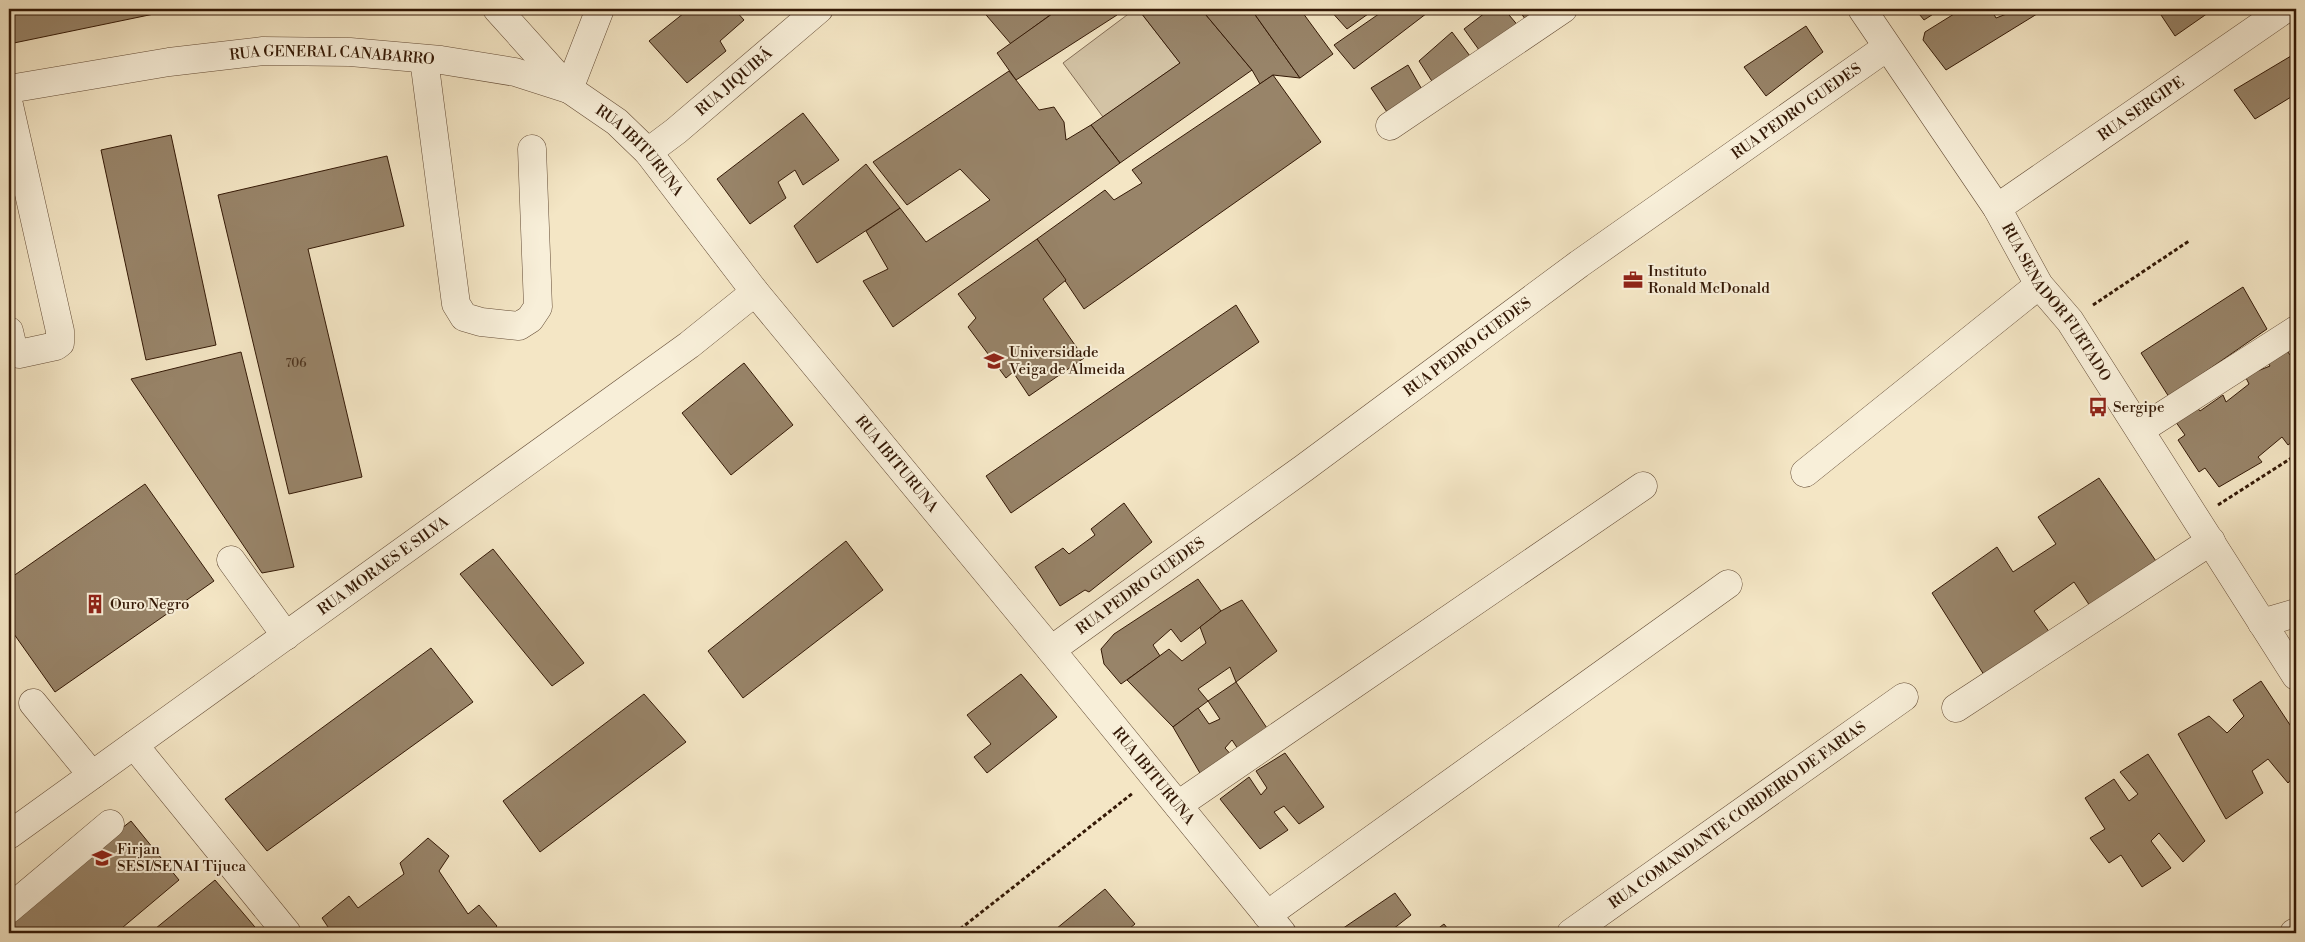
<svg xmlns="http://www.w3.org/2000/svg" width="2305" height="942" viewBox="0 0 2305 942" font-family="'Libre Bodoni',serif">
<rect width="100%" height="100%" fill="#f4e6c5"/>
<filter id="stains"><feTurbulence type="fractalNoise" baseFrequency=".004" numOctaves="4"/><feColorMatrix values="0 0 0 0 .2 0 0 0 0 .09 0 0 0 0 .02 0 0 0 .5 -.17"/></filter>
<radialGradient id="worn" r=".72"><stop offset=".6" stop-color="#630" stop-opacity="0"/><stop offset="1" stop-color="#630" stop-opacity=".3"/></radialGradient>
<!-- green -->
<path fill="#d3c3a5" stroke="#846e56" d="M 1135,9 L 1138,9 L 1180,63 L 1103,117 L 1063,63 Z"/>
<!-- building -->
<g fill="#988469" stroke="#341906">
<path d="M 9,9 L 178,9 L 9,44 Z"/>
<path d="M 689,9 L 734,9 L 744,20 L 720,41 L 726,51 L 687,83 L 649,41 Z"/>
<path d="M 981,9 L 1044,9 L 1050,15 L 1011,44 Z"/>
<path d="M 1059,9 L 1113,9 L 1117,15 L 1016,80 L 997,53 Z"/>
<path d="M 1138,9 L 1201,9 L 1252,70 L 1120,163 L 1091,125 L 1180,63 Z"/>
<path d="M 1201,9 L 1251,9 L 1300,78 L 1273,75 L 1260,84 L 1252,70 Z"/>
<path d="M 1251,9 L 1300,9 L 1333,54 L 1300,78 Z"/>
<path d="M 1329,9 L 1375,9 L 1347,29 Z"/>
<path d="M 1386,9 L 1430,9 L 1431,10 L 1354,69 L 1334,45 Z"/>
<path d="M 1490,9 L 1504,9 L 1520,28 L 1482,54 L 1464,29 Z"/>
<path d="M 1518,9 L 1548,9 L 1528,23 Z"/>
<path d="M 1915,9 L 1941,9 L 1924,20 Z"/>
<path d="M 1962,9 L 1991,9 L 1996,18 L 2009,13 L 2007,9 L 2045,9 L 1946,70 L 1923,40 L 1925,32 Z"/>
<path d="M 2157,9 L 2205,9 L 2208,13 L 2175,36 Z"/>
<path d="M 1806,26 L 1823,52 L 1766,96 L 1744,67 Z"/>
<path d="M 1452,32 L 1473,60 L 1435,86 L 1419,61 Z"/>
<path d="M 2296,53 L 2296,94 L 2255,119 L 2234,90 Z"/>
<path d="M 1408,65 L 1424,93 L 1389,115 L 1371,88 Z"/>
<path d="M 1009,71 L 1039,110 L 1054,107 L 1064,122 L 1066,140 L 1091,125 L 1120,163 L 893,327 L 863,281 L 888,269 L 866,231 L 900,208 L 926,242 L 990,200 L 960,169 L 907,205 L 873,162 Z"/>
<path d="M 1273,75 L 1321,142 L 1084,309 L 1037,239 L 1105,190 L 1114,200 L 1142,183 L 1132,170 Z"/>
<path d="M 803,113 L 839,160 L 803,185 L 795,170 L 778,182 L 786,198 L 750,224 L 717,179 Z"/>
<path d="M 171,135 L 216,345 L 146,360 L 101,150 Z"/>
<path d="M 387,156 L 404,226 L 308,249 L 362,477 L 289,494 L 218,195 Z"/>
<path d="M 866,164 L 900,208 L 817,263 L 794,226 Z"/>
<path d="M 1037,239 L 1066,280 L 1043,299 L 1084,358 L 1029,396 L 1013,372 L 1006,378 L 968,327 L 976,318 L 958,294 Z"/>
<path d="M 2243,287 L 2267,329 L 2169,397 L 2141,353 Z"/>
<path d="M 1236,305 L 1259,342 L 1011,513 L 986,476 Z"/>
<path d="M 2285,348 L 2296,363 L 2296,439 L 2288,445 L 2282,437 L 2258,457 L 2262,462 L 2219,487 L 2205,468 L 2199,472 L 2178,440 L 2185,435 L 2173,418 L 2196,406 L 2200,411 L 2223,395 L 2226,402 L 2249,384 L 2245,376 L 2270,366 L 2264,357 Z"/>
<path d="M 241,352 L 294,567 L 262,573 L 131,379 Z"/>
<path d="M 744,363 L 793,425 L 731,475 L 682,413 Z"/>
<path d="M 2099,478 L 2158,564 L 2092,609 L 2074,582 L 2034,611 L 2053,637 L 1986,678 L 1932,593 L 1997,547 L 2013,572 L 2056,544 L 2038,517 Z"/>
<path d="M 145,484 L 214,581 L 55,692 L 9,627 L 9,579 Z"/>
<path d="M 1124,503 L 1152,542 L 1089,592 L 1085,590 L 1060,606 L 1035,567 L 1063,548 L 1069,554 L 1095,535 L 1091,529 Z"/>
<path d="M 846,541 L 883,590 L 743,698 L 708,651 Z"/>
<path d="M 493,549 L 584,663 L 552,686 L 460,574 Z"/>
<path d="M 1198,579 L 1221,611 L 1181,642 L 1171,629 L 1153,645 L 1160,656 L 1121,684 L 1104,664 L 1101,649 L 1114,634 Z"/>
<path d="M 1242,600 L 1277,651 L 1236,682 L 1230,667 L 1198,689 L 1208,701 L 1173,727 L 1127,680 L 1169,649 L 1182,661 L 1206,643 L 1200,627 L 1221,611 Z"/>
<path d="M 431,648 L 473,702 L 267,851 L 225,799 Z"/>
<path d="M 1021,674 L 1057,717 L 987,773 L 974,757 L 991,744 L 967,715 Z"/>
<path d="M 2261,681 L 2296,734 L 2296,774 L 2288,783 L 2268,759 L 2252,771 L 2263,793 L 2226,819 L 2178,734 L 2209,716 L 2227,733 L 2244,716 L 2233,700 Z"/>
<path d="M 1236,682 L 1271,734 L 1242,755 L 1232,740 L 1225,748 L 1234,758 L 1204,780 L 1173,727 L 1198,708 L 1209,724 L 1220,719 L 1208,701 Z"/>
<path d="M 644,694 L 686,742 L 540,852 L 503,801 Z"/>
<path d="M 1285,753 L 1324,807 L 1299,824 L 1284,806 L 1274,812 L 1288,830 L 1260,849 L 1220,799 L 1249,777 L 1261,795 L 1267,788 L 1256,771 Z"/>
<path d="M 2148,754 L 2205,841 L 2183,862 L 2159,833 L 2151,841 L 2171,868 L 2142,887 L 2121,855 L 2109,863 L 2090,838 L 2105,829 L 2085,798 L 2114,779 L 2129,801 L 2138,794 L 2120,772 Z"/>
<path d="M 131,821 L 179,880 L 116,933 L 9,933 L 9,917 Z"/>
<path d="M 428,838 L 449,856 L 439,871 L 468,914 L 479,905 L 497,926 L 490,933 L 332,933 L 322,918 L 349,896 L 358,908 L 404,874 L 400,863 Z"/>
<path d="M 215,880 L 260,933 L 150,933 Z"/>
<path d="M 1105,889 L 1135,924 L 1124,933 L 1051,933 Z"/>
<path d="M 1395,893 L 1411,915 L 1388,933 L 1336,933 Z"/>
<path d="M 1444,924 L 1451,933 L 1432,933 Z"/>
</g>
<g fill="none" stroke-linecap="round" stroke-linejoin="round">
<defs>
<g id="minor">
<path id="s1" d="M 497,9 L 569,89 L 617,122 L 648,152 L 755,292 L 1051,650 L 1282,933"/>
<path id="s2" d="M 1862,9 L 1997,208 L 2039,285 L 2070,321 L 2296,676"/>
<path d="M 424,59 L 456,304 L 464,317 L 481,322 L 519,326 L 530,319 L 538,307 L 532,149"/>
<path id="s3" d="M 9,89 L 169,62 L 263,51 L 350,52 L 441,60 L 515,72 L 568,89"/>
<path d="M 569,89 L 600,9"/>
<path d="M 9,105 L 60,331 L 60,343 L 56,346 L 19,354 L 14,352 L 9,331"/>
<path d="M 1390,126 L 1563,9"/>
<path id="s4" d="M 648,152 L 676,131 L 819,9"/>
<path id="s5" d="M 1997,208 L 2285,9"/>
<path d="M 2140,430 L 2296,330"/>
<path d="M 1805,473 L 2039,285"/>
<path d="M 231,560 L 286,636"/>
<path d="M 2262,623 L 2296,613"/>
<path id="s6" d="M 1051,650 L 1304,468 L 1579,264 L 1887,47"/>
<path d="M 33,703 L 92,775"/>
<path d="M 1956,708 L 2211,541"/>
<path d="M 134,745 L 287,933"/>
<path d="M 1178,805 L 1643,486"/>
<path id="s7" d="M 9,835 L 689,345 L 755,292"/>
<path d="M 9,909 L 110,824"/>
<path d="M 1267,915 L 1728,584"/>
<path id="s8" d="M 1571,933 L 1904,697"/>
<path d="M 2294,933 L 2296,932"/>
</g>
</defs>
<!-- minor casing -->
<use href="#minor" stroke="#644c36" stroke-width="29"/>
<!-- path -->
<g stroke="#341906" stroke-width="3" stroke-dasharray="4 2.5" stroke-linecap="butt">
<path d="M 2093,305 L 2189,241"/>
<path d="M 2218,505 L 2296,455"/>
<path d="M 955,933 L 1133,793"/>
</g>
<!-- minor -->
<use href="#minor" stroke="#f8efd9" stroke-width="28"/>
</g>
<!-- icons -->
<defs>
<symbol id="office-bare" viewBox="-9 -9 18 18"><path d="M-6-3h4V-5.5h4V-3h4V5H-6ZM-1-4.5V-3h2v-1.5ZM-6 0V1H6V0Z" fill="#8f2418" stroke="#f8efd9" stroke-width="2.5" paint-order="stroke"/></symbol>
<symbol id="university-bare" viewBox="-9 -9 18 18"><path d="M0-5L7-2L0 1L-7-2ZM-4 1L0 2.5L4 1V4Q0 6-4 4Z" fill="#8f2418" stroke="#f8efd9" stroke-width="2.5" paint-order="stroke"/></symbol>
<symbol id="bus-bare" viewBox="-9 -9 18 18"><path d="M-5-6H5V4H4V6H2V4H-2V6H-4V4H-5ZM-3.5-4V0h7V-4ZM-3.5 1.2v1.5H-2V1.2ZM2 1.2v1.5H3.5V1.2Z" fill="#8f2418" stroke="#f8efd9" stroke-width="2.5" paint-order="stroke"/></symbol>
<symbol id="building-bare" viewBox="-9 -9 18 18"><path d="M-4-6H4V6H1V3H-1V6H-4ZM-2.5-4.3h1.7v1.8h-1.7ZM.8-4.3h1.7v1.8H.8ZM-2.5-1h1.7V.8h-1.7ZM.8-1h1.7V.8H.8Z" fill="#8f2418" stroke="#f8efd9" stroke-width="2.5" paint-order="stroke"/></symbol>
</defs>
<g fill-rule="evenodd">
<use href="#office-bare" x="1619" y="266" width="28" height="28"/>
<use href="#university-bare" x="980" y="347" width="28" height="28"/>
<use href="#bus-bare" x="2084" y="393" width="28" height="28"/>
<use href="#building-bare" x="81" y="590" width="28" height="28"/>
<use href="#university-bare" x="88" y="844" width="28" height="28"/>
</g>
<g text-anchor="middle" dominant-baseline="central" stroke-width="4" stroke-linejoin="round" paint-order="stroke">
<!-- number labels -->
<g font-size="12" fill="#4d341f">
<text x="296" y="363">706</text>
</g>
<!-- street labels -->
<g font-size="15" fill="#341906" stroke="#f8efd9">
<text stroke="none"><textPath href="#s3" startOffset="326">RUA GENERAL CANABARRO</textPath></text>
<text stroke="none"><textPath href="#s4" startOffset="111">RUA JIQUIBÁ</textPath></text>
<text stroke="none"><textPath href="#s5" startOffset="175">RUA SERGIPE</textPath></text>
<text stroke="none"><textPath href="#s6" startOffset="920">RUA PEDRO GUEDES</textPath></text>
<text stroke="none"><textPath href="#s1" startOffset="202">RUA IBITURUNA</textPath></text>
<text stroke="none"><textPath href="#s2" startOffset="352">RUA SENADOR FURTADO</textPath></text>
<text stroke="none"><textPath href="#s6" startOffset="515">RUA PEDRO GUEDES</textPath></text>
<text stroke="none"><textPath href="#s1" startOffset="608">RUA IBITURUNA</textPath></text>
<text stroke="none"><textPath href="#s7" startOffset="461">RUA MORAES E SILVA</textPath></text>
<text stroke="none"><textPath href="#s6" startOffset="110">RUA PEDRO GUEDES</textPath></text>
<text stroke="none"><textPath href="#s1" startOffset="1012">RUA IBITURUNA</textPath></text>
<text stroke="none"><textPath href="#s8" startOffset="204">RUA COMANDANTE CORDEIRO DE FARIAS</textPath></text>
</g>
<!-- poi labels -->
<g font-size="15" fill="#341906" stroke="#f8efd9" text-anchor="start">
<text x="1648" y="271">Instituto<tspan x="1648" dy="17">Ronald McDonald</tspan></text>
<text x="1009" y="352">Universidade<tspan x="1009" dy="17">Veiga de Almeida</tspan></text>
<text x="2113" y="407">Sergipe</text>
<text x="110" y="604">Ouro Negro</text>
<text x="117" y="849">Firjan<tspan x="117" dy="17">SESI/SENAI Tijuca</tspan></text>
</g>
</g>
<!-- margin -->
<rect width="2305" height="942" fill="none" stroke="#f4e6c5" stroke-width="30"/>
<rect x="10" y="10" width="2285" height="922" fill="none" stroke="#341906" stroke-width="2.5"/>
<rect x="15" y="15" width="2275" height="912" fill="none" stroke="#341906"/>
<rect width="100%" height="100%" filter="url(#stains)"/>
<rect width="100%" height="100%" fill="url(#worn)"/>
</svg>
